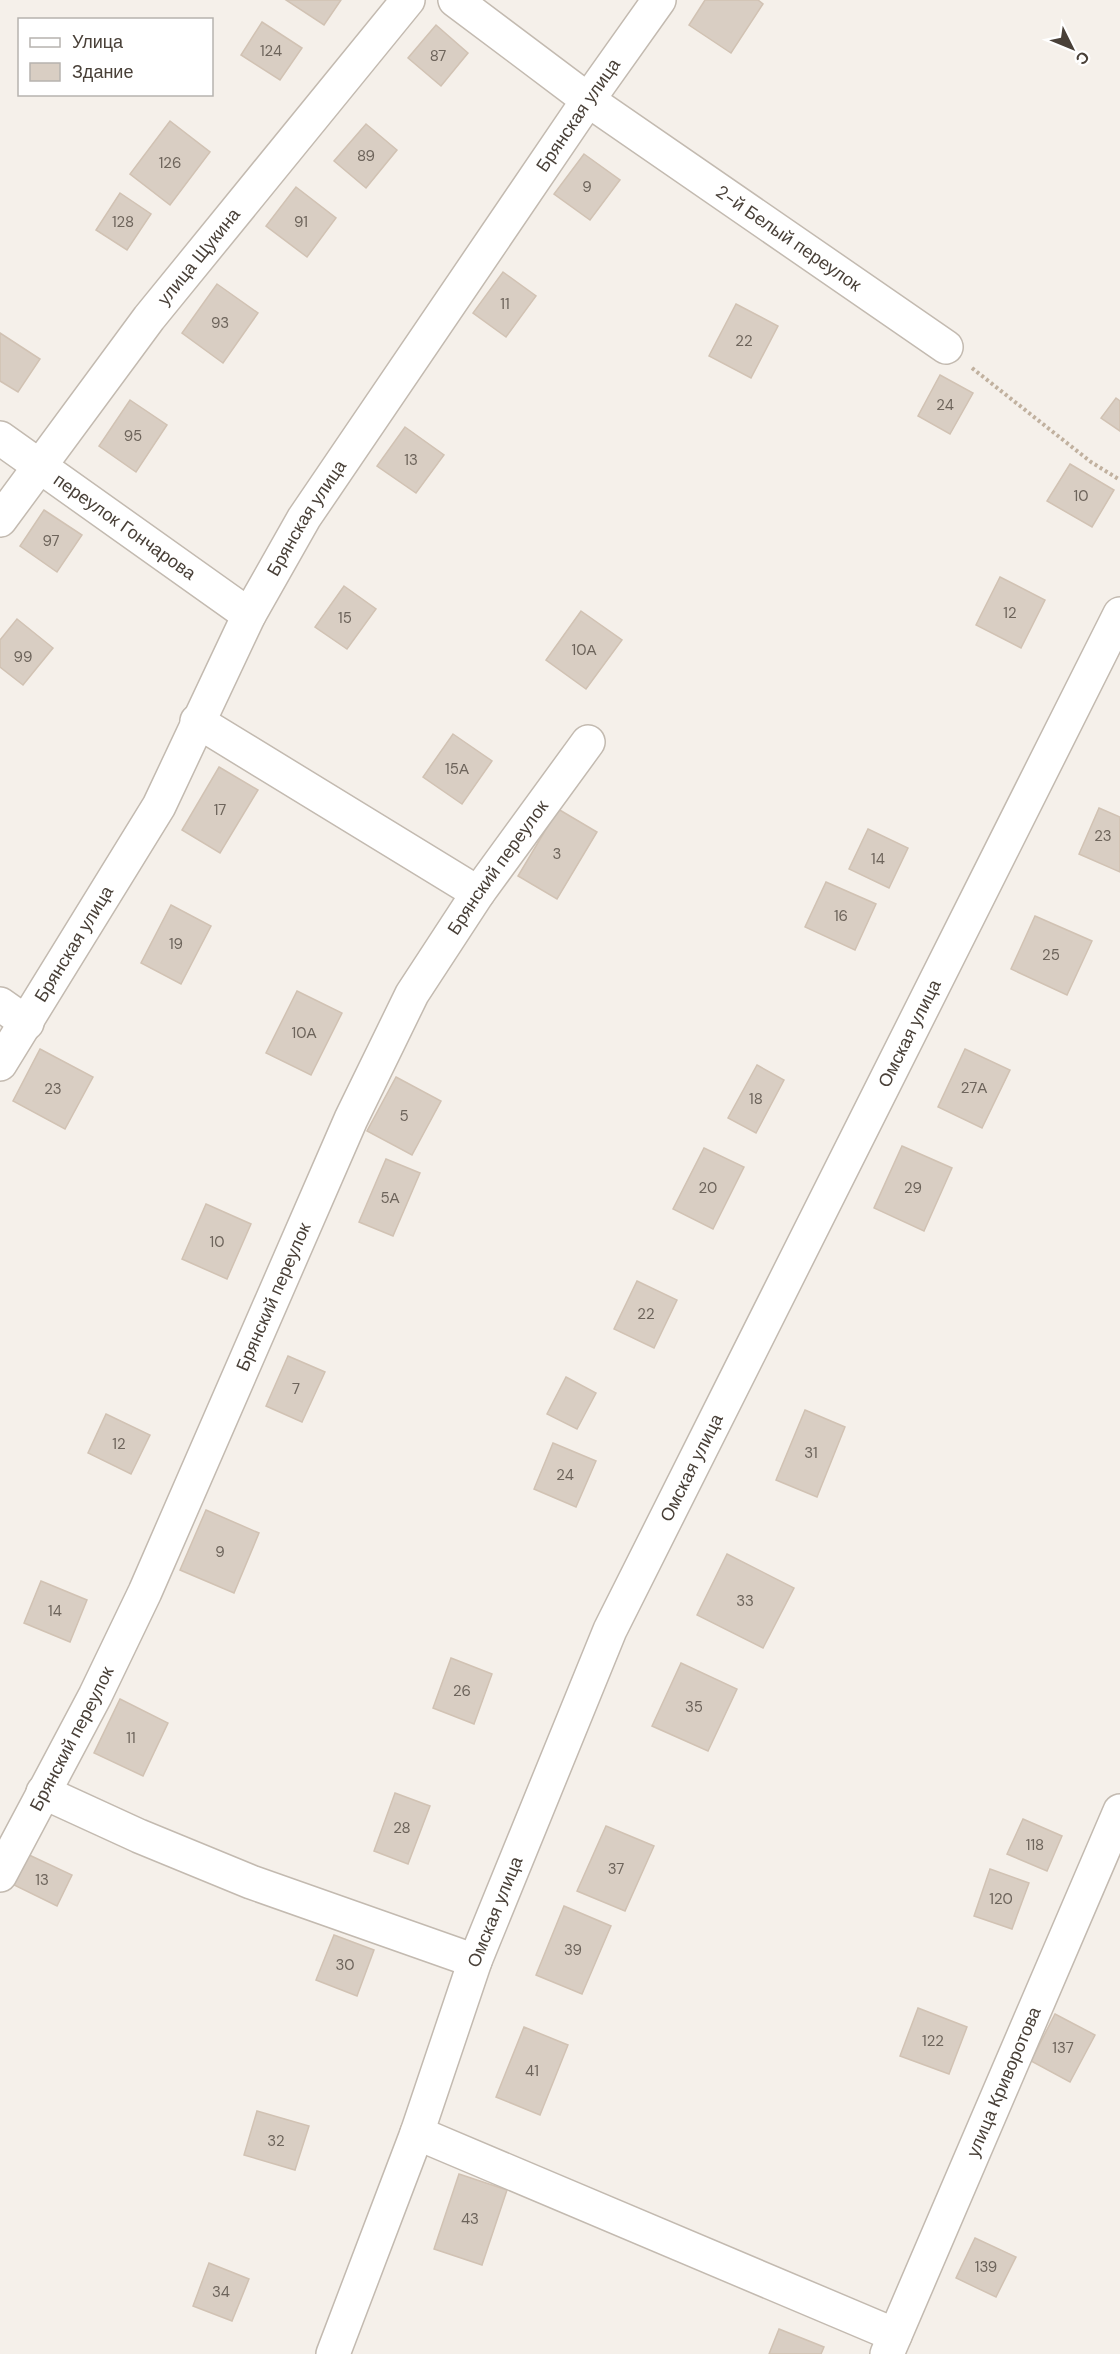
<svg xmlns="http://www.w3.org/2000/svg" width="1120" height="2354" viewBox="0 0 1120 2354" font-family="'DM Sans',sans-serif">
<rect width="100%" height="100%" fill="#f5f0ea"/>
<!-- building -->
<g fill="#d9cec3" stroke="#d1c2b3" stroke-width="1.5">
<path d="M 286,0 L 341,0 L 324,25 Z"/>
<path d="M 705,0 L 758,0 L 763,4 L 731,53 L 689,25 Z"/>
<path d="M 262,22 L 302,48 L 280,80 L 241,55 Z"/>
<path d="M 436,25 L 468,53 L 441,86 L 408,58 Z"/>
<path d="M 170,121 L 210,152 L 170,205 L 130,174 Z"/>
<path d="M 366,124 L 397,150 L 366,188 L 334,161 Z"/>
<path d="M 584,154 L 620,180 L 590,220 L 554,194 Z"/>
<path d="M 296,187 L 336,218 L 307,257 L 266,226 Z"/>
<path d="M 120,193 L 151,214 L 127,250 L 96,230 Z"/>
<path d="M 503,272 L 536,296 L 506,337 L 473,313 Z"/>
<path d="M 217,284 L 258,313 L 223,363 L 182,333 Z"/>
<path d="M 736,304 L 778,326 L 751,378 L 709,356 Z"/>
<path d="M 0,333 L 40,359 L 18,392 L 0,381 Z"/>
<path d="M 940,375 L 973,393 L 950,434 L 918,416 Z"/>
<path d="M 1116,398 L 1120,401 L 1120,431 L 1101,418 Z"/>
<path d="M 130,400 L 167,425 L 136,472 L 99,446 Z"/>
<path d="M 405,427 L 444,455 L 416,493 L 377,466 Z"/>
<path d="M 1070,464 L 1114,490 L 1092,527 L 1047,501 Z"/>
<path d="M 44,510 L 82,535 L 57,572 L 20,546 Z"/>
<path d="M 1000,577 L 1045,600 L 1021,648 L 976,625 Z"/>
<path d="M 344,586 L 376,609 L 347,649 L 315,627 Z"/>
<path d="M 581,611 L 622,640 L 586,689 L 546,660 Z"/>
<path d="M 17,619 L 53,648 L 23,685 L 0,667 L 0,640 Z"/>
<path d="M 453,734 L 492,761 L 462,804 L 423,777 Z"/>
<path d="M 219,767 L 258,790 L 220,853 L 182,830 Z"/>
<path d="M 1099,808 L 1120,817 L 1120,872 L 1079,854 Z"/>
<path d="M 558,809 L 597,832 L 557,899 L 518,876 Z"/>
<path d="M 868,829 L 908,848 L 889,888 L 849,869 Z"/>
<path d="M 826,882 L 876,904 L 855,950 L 805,927 Z"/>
<path d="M 171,905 L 211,926 L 181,984 L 141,963 Z"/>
<path d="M 1035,916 L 1092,941 L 1067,995 L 1011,969 Z"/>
<path d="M 297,991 L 342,1013 L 311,1075 L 266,1053 Z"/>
<path d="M 40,1049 L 93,1077 L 65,1129 L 13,1101 Z"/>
<path d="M 965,1049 L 1010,1070 L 982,1128 L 938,1107 Z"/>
<path d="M 757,1065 L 784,1080 L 756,1133 L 728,1118 Z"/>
<path d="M 396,1077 L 441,1101 L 412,1155 L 367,1131 Z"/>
<path d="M 902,1146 L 952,1168 L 924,1231 L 874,1208 Z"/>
<path d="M 704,1148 L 744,1167 L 713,1229 L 673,1209 Z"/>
<path d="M 386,1159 L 420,1173 L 393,1236 L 359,1222 Z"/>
<path d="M 206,1204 L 251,1224 L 227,1279 L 182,1259 Z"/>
<path d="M 637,1281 L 677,1300 L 654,1348 L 614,1329 Z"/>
<path d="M 288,1356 L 325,1372 L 302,1422 L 266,1406 Z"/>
<path d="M 566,1377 L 596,1393 L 577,1429 L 547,1414 Z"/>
<path d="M 805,1410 L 845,1427 L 817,1497 L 776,1480 Z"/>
<path d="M 106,1414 L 150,1435 L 131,1474 L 88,1453 Z"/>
<path d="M 553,1443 L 596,1461 L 576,1507 L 534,1489 Z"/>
<path d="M 206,1510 L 259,1533 L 234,1593 L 180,1570 Z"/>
<path d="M 727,1554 L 794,1588 L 763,1648 L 697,1615 Z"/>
<path d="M 41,1581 L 87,1600 L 70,1642 L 24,1623 Z"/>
<path d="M 451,1658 L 492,1674 L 474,1724 L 433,1708 Z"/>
<path d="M 681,1663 L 737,1689 L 708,1751 L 652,1726 Z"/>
<path d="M 120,1699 L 168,1723 L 143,1776 L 94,1753 Z"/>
<path d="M 395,1793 L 430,1806 L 408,1864 L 374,1851 Z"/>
<path d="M 1023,1819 L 1062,1836 L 1047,1871 L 1007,1854 Z"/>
<path d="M 606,1826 L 654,1846 L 625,1911 L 577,1891 Z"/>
<path d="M 27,1854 L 72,1875 L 57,1906 L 12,1884 Z"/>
<path d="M 990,1869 L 1029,1883 L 1012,1929 L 974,1916 Z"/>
<path d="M 564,1906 L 611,1926 L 582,1994 L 536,1975 Z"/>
<path d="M 334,1935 L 374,1950 L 357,1996 L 316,1980 Z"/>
<path d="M 918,2008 L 967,2027 L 949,2074 L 900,2056 Z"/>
<path d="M 1055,2014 L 1095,2035 L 1070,2082 L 1031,2061 Z"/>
<path d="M 524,2027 L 568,2045 L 540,2115 L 496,2097 Z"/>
<path d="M 257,2111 L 309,2126 L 295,2170 L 244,2155 Z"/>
<path d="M 459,2174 L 507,2190 L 482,2265 L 434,2249 Z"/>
<path d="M 975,2238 L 1016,2257 L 996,2297 L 956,2278 Z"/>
<path d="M 209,2263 L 249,2279 L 232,2321 L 193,2306 Z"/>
<path d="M 779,2329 L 824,2347 L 821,2354 L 769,2354 Z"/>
</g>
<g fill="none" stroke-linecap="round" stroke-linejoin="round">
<defs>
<g id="minor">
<path id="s1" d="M 455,0 L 588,100 L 946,347"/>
<path id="s2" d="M 0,438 L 249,615"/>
<path id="s3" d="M 0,520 L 149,318 L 408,0"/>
<path d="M 197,721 L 478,893"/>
<path d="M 0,1004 L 27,1023"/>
<path id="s4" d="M 0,1064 L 159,806 L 249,615 L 304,518 L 588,100 L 659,0"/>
<path d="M 43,1792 L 139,1836 L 251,1882 L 475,1961"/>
<path id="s5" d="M 0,1875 L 95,1696 L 145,1592 L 351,1119 L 412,994 L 478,893 L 588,742"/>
<path d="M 417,2133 L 895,2335"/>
<path id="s6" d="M 333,2354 L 417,2133 L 475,1961 L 610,1630 L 1120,614"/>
<path id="s7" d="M 887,2354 L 1120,1811"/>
</g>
</defs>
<!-- minor casing -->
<use href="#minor" stroke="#c3bab0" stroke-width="36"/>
<!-- path -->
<path stroke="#c1b19f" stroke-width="4" stroke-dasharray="3 3" stroke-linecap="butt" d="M 972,368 L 1091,462 L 1120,480"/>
<!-- minor -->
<use href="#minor" stroke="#fff" stroke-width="33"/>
</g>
<g text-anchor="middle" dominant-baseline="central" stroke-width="6" stroke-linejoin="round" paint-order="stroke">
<!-- number labels -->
<g font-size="15" fill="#6d645b">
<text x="271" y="51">124</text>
<text x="438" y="56">87</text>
<text x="366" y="156">89</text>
<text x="170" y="163">126</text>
<text x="587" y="187">9</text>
<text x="123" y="222">128</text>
<text x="301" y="222">91</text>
<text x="505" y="304">11</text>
<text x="220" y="323">93</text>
<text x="744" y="341">22</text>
<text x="945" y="405">24</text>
<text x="133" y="436">95</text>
<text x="411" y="460">13</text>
<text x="1081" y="496">10</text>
<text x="51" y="541">97</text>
<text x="1010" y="613">12</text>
<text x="345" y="618">15</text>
<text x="584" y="650">10А</text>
<text x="23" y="657">99</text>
<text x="457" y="769">15А</text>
<text x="220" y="810">17</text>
<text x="1103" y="836">23</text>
<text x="557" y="854">3</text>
<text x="878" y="859">14</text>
<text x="841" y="916">16</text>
<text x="176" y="944">19</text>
<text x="1051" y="955">25</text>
<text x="304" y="1033">10А</text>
<text x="974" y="1088">27А</text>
<text x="53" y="1089">23</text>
<text x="756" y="1099">18</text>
<text x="404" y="1116">5</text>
<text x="708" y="1188">20</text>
<text x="913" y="1188">29</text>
<text x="390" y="1198">5А</text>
<text x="217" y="1242">10</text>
<text x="646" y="1314">22</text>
<text x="296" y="1389">7</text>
<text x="119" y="1444">12</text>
<text x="811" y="1453">31</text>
<text x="565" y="1475">24</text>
<text x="220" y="1552">9</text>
<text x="745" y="1601">33</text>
<text x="55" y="1611">14</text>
<text x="462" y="1691">26</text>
<text x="694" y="1707">35</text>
<text x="131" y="1738">11</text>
<text x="402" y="1828">28</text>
<text x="1035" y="1845">118</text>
<text x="616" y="1869">37</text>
<text x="42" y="1880">13</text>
<text x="1001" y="1899">120</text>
<text x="573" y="1950">39</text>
<text x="345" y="1965">30</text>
<text x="933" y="2041">122</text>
<text x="1063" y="2048">137</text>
<text x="532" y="2071">41</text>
<text x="276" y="2141">32</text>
<text x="470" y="2219">43</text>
<text x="986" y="2267">139</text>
<text x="221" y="2292">34</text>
</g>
<!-- street labels -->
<g font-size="18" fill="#494038" stroke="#fff">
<text stroke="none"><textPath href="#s4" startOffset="1113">Брянская улица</textPath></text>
<text stroke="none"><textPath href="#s1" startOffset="410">2-й Белый переулок</textPath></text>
<text stroke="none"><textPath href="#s3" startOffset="330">улица Щукина</textPath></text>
<text stroke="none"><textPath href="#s4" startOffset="627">Брянская улица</textPath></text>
<text stroke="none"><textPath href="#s2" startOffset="153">переулок Гончарова</textPath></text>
<text stroke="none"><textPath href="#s5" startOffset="1126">Брянский переулок</textPath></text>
<text stroke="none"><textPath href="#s4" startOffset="141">Брянская улица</textPath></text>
<text stroke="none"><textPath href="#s6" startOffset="1443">Омская улица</textPath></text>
<text stroke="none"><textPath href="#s5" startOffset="640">Брянский переулок</textPath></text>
<text stroke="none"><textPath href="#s6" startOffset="957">Омская улица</textPath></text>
<text stroke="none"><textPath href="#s5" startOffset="154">Брянский переулок</textPath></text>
<text stroke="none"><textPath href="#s6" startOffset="471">Омская улица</textPath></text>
<text stroke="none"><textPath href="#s7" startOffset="296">улица Криворотова</textPath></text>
</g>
</g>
<!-- legend -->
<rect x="18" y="18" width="195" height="78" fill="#ffffff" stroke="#b6b3af" stroke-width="1.5"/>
<rect x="30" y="38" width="30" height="9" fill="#ffffff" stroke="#b6b3af" stroke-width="1.5"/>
<text x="72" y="48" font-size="18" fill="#494038">Улица</text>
<rect x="30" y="63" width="30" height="18" fill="#d9cec3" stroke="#b6b3af" stroke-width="1.5"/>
<text x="72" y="78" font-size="18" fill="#494038">Здание</text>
<!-- north arrow -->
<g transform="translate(1072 48) rotate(133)" stroke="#ffffff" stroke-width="4.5" paint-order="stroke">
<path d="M0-4.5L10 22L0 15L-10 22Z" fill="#494038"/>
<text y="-9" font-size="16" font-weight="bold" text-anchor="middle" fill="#494038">С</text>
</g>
</svg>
